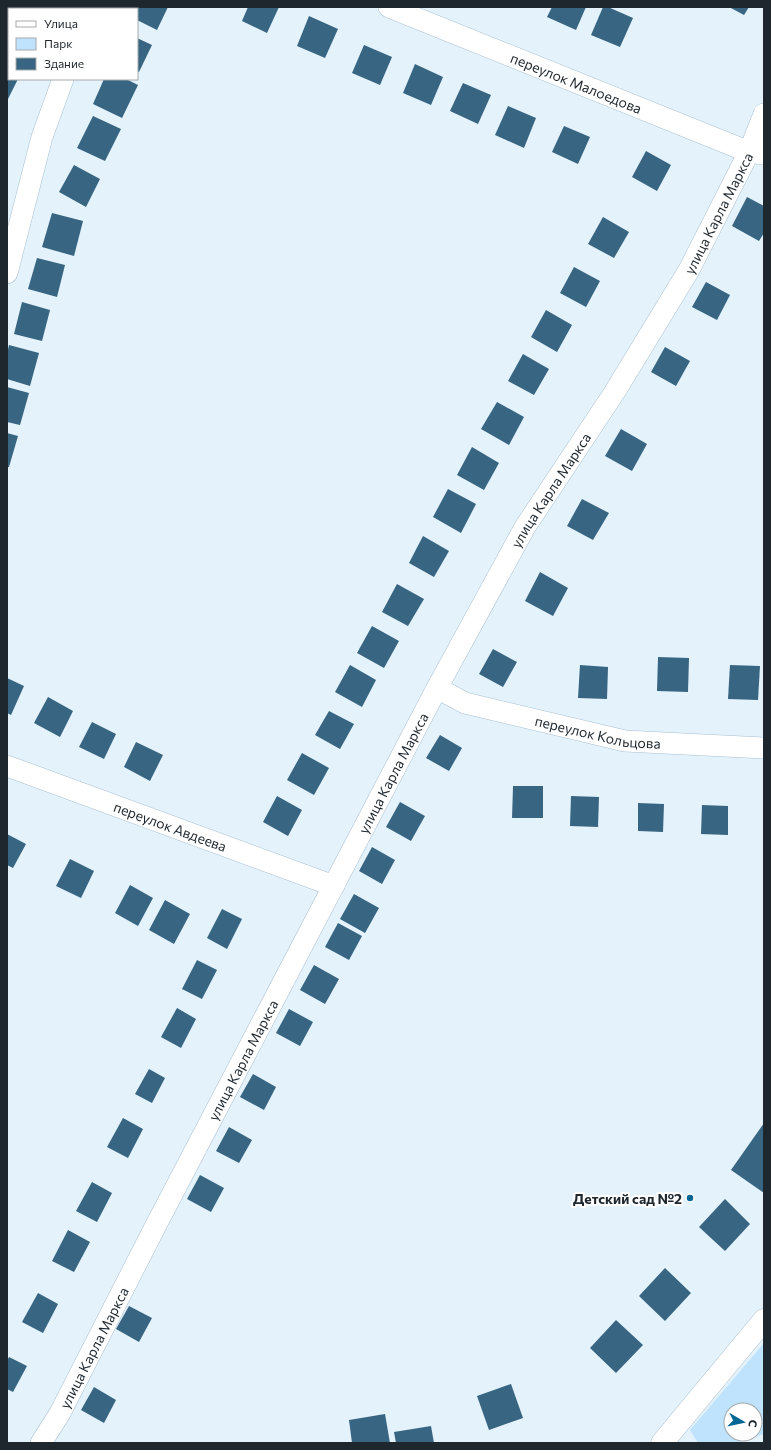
<svg xmlns="http://www.w3.org/2000/svg" width="771" height="1450" viewBox="0 0 771 1450" font-family="Commissioner,sans-serif">
<rect width="100%" height="100%" fill="#e4f2fc"/>
<!-- green -->
<path fill="#bfe3fc" fill-rule="evenodd" d="M 764,1343 L 764,1434 L 736,1443 L 698,1443 L 690,1430 ZM 731,1410 L 755,1410 L 755,1434 L 731,1434 Z"/>
<!-- building -->
<g fill="#376582">
<path d="M 7,7 L 46,7 L 45,9 L 9,9 L 9,12 L 7,11 Z"/>
<path d="M 134,7 L 168,7 L 157,30 L 137,20 L 137,9 L 133,9 Z"/>
<path d="M 248,7 L 279,7 L 267,33 L 242,21 Z"/>
<path d="M 552,7 L 586,7 L 576,30 L 547,17 Z"/>
<path d="M 603,7 L 608,7 L 633,18 L 620,47 L 591,35 Z"/>
<path d="M 729,7 L 749,7 L 744,15 Z"/>
<path d="M 309,16 L 338,29 L 325,58 L 297,46 Z"/>
<path d="M 9,36 L 9,49 L 7,48 Z"/>
<path d="M 137,38 L 152,45 L 139,72 L 137,71 Z"/>
<path d="M 364,45 L 392,57 L 380,85 L 352,73 Z"/>
<path d="M 415,64 L 443,77 L 431,105 L 403,93 Z"/>
<path d="M 7,67 L 9,68 L 9,79 L 18,79 L 7,101 Z"/>
<path d="M 104,79 L 126,79 L 138,85 L 122,118 L 93,104 Z"/>
<path d="M 463,83 L 491,95 L 478,124 L 450,111 Z"/>
<path d="M 508,106 L 536,118 L 524,148 L 495,135 Z"/>
<path d="M 93,116 L 121,129 L 105,161 L 77,148 Z"/>
<path d="M 564,126 L 590,137 L 578,164 L 552,152 Z"/>
<path d="M 646,151 L 671,165 L 657,191 L 632,177 Z"/>
<path d="M 74,165 L 100,179 L 86,207 L 59,192 Z"/>
<path d="M 747,197 L 764,206 L 764,233 L 759,241 L 732,226 Z"/>
<path d="M 52,213 L 83,221 L 74,256 L 42,247 Z"/>
<path d="M 603,217 L 629,232 L 614,258 L 588,244 Z"/>
<path d="M 37,258 L 65,265 L 57,297 L 28,289 Z"/>
<path d="M 574,267 L 600,281 L 586,307 L 560,293 Z"/>
<path d="M 706,282 L 730,295 L 717,320 L 692,307 Z"/>
<path d="M 22,302 L 50,310 L 42,341 L 14,334 Z"/>
<path d="M 546,310 L 572,325 L 557,352 L 531,337 Z"/>
<path d="M 9,345 L 39,353 L 30,386 L 7,379 L 7,354 Z"/>
<path d="M 665,347 L 690,361 L 676,386 L 651,372 Z"/>
<path d="M 523,354 L 549,369 L 534,395 L 508,381 Z"/>
<path d="M 7,387 L 29,393 L 20,425 L 7,422 Z"/>
<path d="M 497,402 L 524,417 L 509,445 L 481,429 Z"/>
<path d="M 621,429 L 647,444 L 632,471 L 605,456 Z"/>
<path d="M 7,433 L 18,436 L 9,467 L 7,467 Z"/>
<path d="M 472,447 L 499,463 L 484,490 L 457,475 Z"/>
<path d="M 448,489 L 476,504 L 461,533 L 433,517 Z"/>
<path d="M 582,499 L 609,513 L 593,540 L 567,526 Z"/>
<path d="M 423,536 L 449,551 L 434,577 L 409,563 Z"/>
<path d="M 540,572 L 568,588 L 553,616 L 525,601 Z"/>
<path d="M 397,584 L 424,599 L 408,626 L 382,612 Z"/>
<path d="M 372,626 L 399,641 L 384,668 L 357,653 Z"/>
<path d="M 493,649 L 517,662 L 503,687 L 479,674 Z"/>
<path d="M 658,657 L 689,658 L 688,692 L 657,691 Z"/>
<path d="M 350,665 L 376,680 L 362,707 L 335,692 Z"/>
<path d="M 580,665 L 608,667 L 607,699 L 578,698 Z"/>
<path d="M 730,665 L 760,666 L 758,700 L 728,699 Z"/>
<path d="M 7,678 L 24,686 L 11,715 L 7,713 Z"/>
<path d="M 48,697 L 73,711 L 60,737 L 34,723 Z"/>
<path d="M 329,711 L 354,724 L 340,749 L 315,735 Z"/>
<path d="M 92,722 L 116,734 L 104,759 L 79,747 Z"/>
<path d="M 440,735 L 462,748 L 449,771 L 426,758 Z"/>
<path d="M 136,742 L 163,755 L 150,781 L 124,767 Z"/>
<path d="M 302,753 L 329,768 L 314,795 L 287,780 Z"/>
<path d="M 513,786 L 543,786 L 543,818 L 512,818 Z"/>
<path d="M 277,796 L 302,810 L 288,836 L 263,822 Z"/>
<path d="M 571,796 L 599,797 L 598,827 L 570,826 Z"/>
<path d="M 400,802 L 425,816 L 411,841 L 386,827 Z"/>
<path d="M 638,803 L 664,804 L 663,832 L 638,831 Z"/>
<path d="M 702,805 L 728,806 L 728,835 L 701,834 Z"/>
<path d="M 7,834 L 26,844 L 13,868 L 7,865 Z"/>
<path d="M 372,847 L 395,860 L 382,884 L 359,871 Z"/>
<path d="M 70,859 L 94,871 L 81,898 L 56,886 Z"/>
<path d="M 130,885 L 153,898 L 138,926 L 115,913 Z"/>
<path d="M 354,894 L 379,908 L 365,933 L 340,919 Z"/>
<path d="M 165,900 L 190,914 L 174,944 L 149,930 Z"/>
<path d="M 222,909 L 242,919 L 227,949 L 207,938 Z"/>
<path d="M 338,923 L 362,936 L 349,960 L 325,947 Z"/>
<path d="M 197,960 L 217,970 L 202,999 L 182,989 Z"/>
<path d="M 314,965 L 339,979 L 325,1004 L 300,990 Z"/>
<path d="M 177,1008 L 196,1019 L 181,1048 L 161,1037 Z"/>
<path d="M 289,1009 L 313,1022 L 300,1046 L 276,1033 Z"/>
<path d="M 149,1069 L 165,1078 L 152,1103 L 135,1094 Z"/>
<path d="M 253,1074 L 276,1087 L 264,1110 L 240,1097 Z"/>
<path d="M 123,1118 L 143,1129 L 128,1158 L 107,1147 Z"/>
<path d="M 764,1123 L 764,1193 L 731,1170 Z"/>
<path d="M 229,1127 L 252,1140 L 239,1163 L 216,1151 Z"/>
<path d="M 200,1175 L 224,1188 L 211,1212 L 187,1199 Z"/>
<path d="M 92,1182 L 112,1193 L 97,1222 L 76,1211 Z"/>
<path d="M 725,1199 L 750,1224 L 725,1251 L 699,1227 Z"/>
<path d="M 68,1230 L 90,1242 L 74,1272 L 52,1261 Z"/>
<path d="M 665,1268 L 691,1293 L 665,1321 L 639,1296 Z"/>
<path d="M 38,1293 L 58,1304 L 43,1333 L 22,1322 Z"/>
<path d="M 129,1306 L 152,1318 L 139,1342 L 116,1329 Z"/>
<path d="M 616,1320 L 643,1345 L 616,1373 L 590,1348 Z"/>
<path d="M 9,1357 L 27,1366 L 13,1392 L 7,1389 L 7,1361 Z"/>
<path d="M 511,1384 L 523,1418 L 489,1430 L 477,1396 Z"/>
<path d="M 94,1387 L 116,1400 L 104,1423 L 81,1410 Z"/>
<path d="M 385,1414 L 390,1443 L 352,1443 L 349,1420 Z"/>
<path d="M 431,1426 L 434,1443 L 396,1443 L 394,1432 Z"/>
</g>
<g fill="none" stroke-linecap="round" stroke-linejoin="round">
<defs>
<g id="street">
<path id="s1" d="M 389,7 L 749,152 L 764,154"/>
<path d="M 95,9 L 96,7"/>
<path d="M 7,273 L 42,137 L 63,79"/>
<path id="s2" d="M 437,688 L 465,703 L 625,741 L 764,748"/>
<path id="s3" d="M 7,766 L 334,886"/>
<path id="s4" d="M 41,1443 L 60,1413 L 155,1227 L 437,688 L 525,527 L 614,393 L 689,270 L 749,152 L 764,114"/>
</g>
<path id="secondary" d="M 662,1443 L 764,1320"/>
</defs>
<!-- street casing -->
<use href="#street" stroke="#a9c0d0" stroke-width="22"/>
<!-- secondary casing -->
<use href="#secondary" stroke="#a9c0d0" stroke-width="23"/>
<!-- street -->
<use href="#street" stroke="#fff" stroke-width="21"/>
<!-- secondary -->
<use href="#secondary" stroke="#fff" stroke-width="22"/>
</g>
<!-- markers -->
<circle fill="#006694" stroke="#fff" stroke-width="1.5" cx="690" cy="1198" r="4"/>
<g text-anchor="middle" dominant-baseline="central" stroke-width="4" stroke-linejoin="round" paint-order="stroke">
<!-- street labels -->
<g font-size="14" fill="#1e272e" stroke="#fff">
<text stroke="none"><textPath href="#s1" startOffset="202">переулок Малоедова</textPath></text>
<text stroke="none"><textPath href="#s4" startOffset="1405">улица Карла Маркса</textPath></text>
<text stroke="none"><textPath href="#s4" startOffset="1081">улица Карла Маркса</textPath></text>
<text stroke="none"><textPath href="#s2" startOffset="168">переулок Кольцова</textPath></text>
<text stroke="none"><textPath href="#s4" startOffset="757">улица Карла Маркса</textPath></text>
<text stroke="none"><textPath href="#s3" startOffset="174">переулок Авдеева</textPath></text>
<text stroke="none"><textPath href="#s4" startOffset="433">улица Карла Маркса</textPath></text>
<text stroke="none"><textPath href="#s4" startOffset="109">улица Карла Маркса</textPath></text>
</g>
<!-- poi labels -->
<g font-size="14" font-weight="bold" fill="#1e272e" stroke="#fff" text-anchor="end">
<text x="682" y="1198">Детский сад №2</text>
</g>
</g>
<!-- border -->
<rect width="771" height="1450" fill="none" stroke="#1e272e" stroke-width="16"/>
<!-- legend -->
<rect x="8" y="8" width="130" height="72" fill="#ffffff" stroke="#a5a9ab"/>
<rect x="16" y="21" width="20" height="6" fill="#ffffff" stroke="#a5a9ab"/>
<text x="44" y="28" font-size="12" fill="#1e272e">Улица</text>
<rect x="16" y="38" width="20" height="12" fill="#bfe3fc" stroke="#a5a9ab"/>
<text x="44" y="48" font-size="12" fill="#1e272e">Парк</text>
<rect x="16" y="58" width="20" height="12" fill="#376582" stroke="#a5a9ab"/>
<text x="44" y="68" font-size="12" fill="#1e272e">Здание</text>
<!-- north arrow -->
<g transform="translate(743 1422) rotate(99)"><circle r="19" fill="#ffffff" stroke="#a5a9ab"/>
<path d="M0-3L7 15L0 10L-7 15Z" fill="#006694"/>
<text y="-6" font-size="11" font-weight="bold" text-anchor="middle" fill="#1e272e">С</text>
</g>
</svg>
